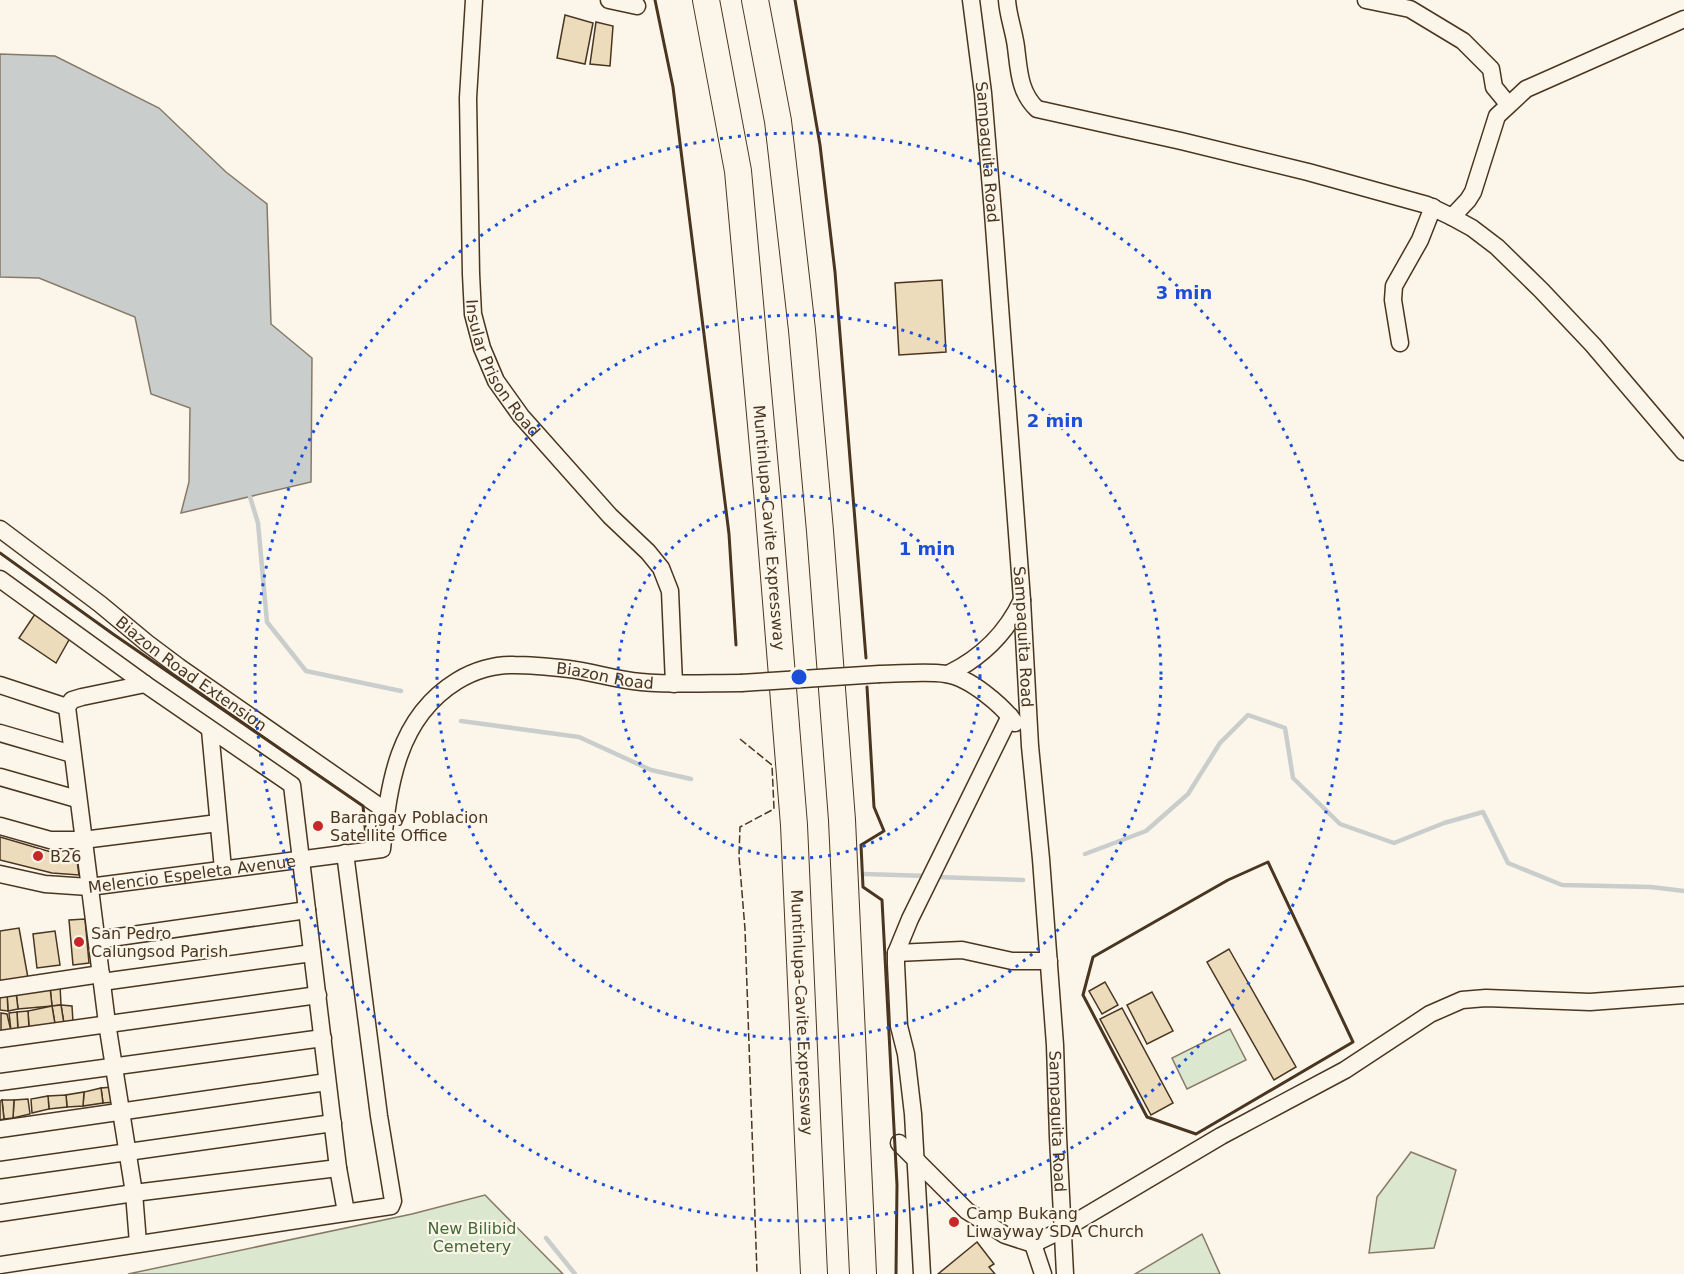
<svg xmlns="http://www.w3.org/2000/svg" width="1684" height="1274" viewBox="0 0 1684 1274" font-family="'DejaVu Sans',sans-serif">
<rect width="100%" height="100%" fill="#fbf6e9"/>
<!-- green -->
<g fill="#dce7d0" stroke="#887966" stroke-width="1.5">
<path d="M 1230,1029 L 1246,1060 L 1187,1089 L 1172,1058 Z"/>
<path d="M 1411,1152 L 1456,1170 L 1434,1248 L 1369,1253 L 1377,1197 Z"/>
<path d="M 485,1195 L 563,1274 L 128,1274 L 412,1214 Z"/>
<path d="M 1202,1234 L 1220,1274 L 1135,1274 Z"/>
</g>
<!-- water -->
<path fill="#c9cecd" stroke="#887966" stroke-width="1.5" d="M 0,54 L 55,56 L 159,108 L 226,172 L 267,204 L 271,324 L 312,358 L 311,482 L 181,513 L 189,482 L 190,408 L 151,394 L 135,317 L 39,278 L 0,277 Z"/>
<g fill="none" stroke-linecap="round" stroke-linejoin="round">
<!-- stream -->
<g stroke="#c9cecd" stroke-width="4.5">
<path d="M 250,497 L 258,523 L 267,622 L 306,671 L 401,691"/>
<path d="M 461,721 L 579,737 L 651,770 L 691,779"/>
<path d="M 1085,854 L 1146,831 L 1188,794 L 1220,743 L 1248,715 L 1285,728 L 1293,778 L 1340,824 L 1394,843 L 1444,823 L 1483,812 L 1508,863 L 1562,885 L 1651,887 L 1684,891"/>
<path d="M 864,874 L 928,876"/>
<path d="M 936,877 L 1023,880"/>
<path d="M 546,1238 L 575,1274"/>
</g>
</g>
<!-- building -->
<g fill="#ecdcbc" stroke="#4a3520" stroke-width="1.5">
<path d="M 565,15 L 593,23 L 585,64 L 557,58 Z"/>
<path d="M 596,22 L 613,26 L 610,66 L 590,64 Z"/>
<path d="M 942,280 L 946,352 L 899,355 L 895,283 Z"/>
<path d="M 35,614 L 70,638 L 56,663 L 19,638 Z"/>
<path d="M 0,837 L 51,852 L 75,847 L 79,875 L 52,873 L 0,860 Z"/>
<path d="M 85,919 L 89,963 L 73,965 L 69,920 Z"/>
<path d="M 19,928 L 28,978 L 0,983 L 0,931 Z"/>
<path d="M 55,931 L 60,965 L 37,968 L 33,934 Z"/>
<path d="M 1229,949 L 1296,1067 L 1274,1080 L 1207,962 Z"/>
<path d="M 1105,982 L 1118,1005 L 1102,1014 L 1089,991 Z"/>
<path d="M 60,985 L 61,1005 L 52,1006 L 50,987 Z"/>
<path d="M 50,987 L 52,1006 L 18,1009 L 16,992 Z"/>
<path d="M 16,992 L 18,1009 L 8,1011 L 7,993 Z"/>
<path d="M 1152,992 L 1173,1031 L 1147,1044 L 1127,1005 Z"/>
<path d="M 7,993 L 8,1011 L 0,1010 L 0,994 Z"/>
<path d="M 61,1005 L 72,1006 L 73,1022 L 64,1024 Z"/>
<path d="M 61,1005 L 64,1024 L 55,1024 L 52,1006 Z"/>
<path d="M 52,1006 L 55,1024 L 29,1028 L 28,1011 Z"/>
<path d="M 1122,1008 L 1173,1103 L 1151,1115 L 1100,1019 Z"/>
<path d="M 28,1011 L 29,1028 L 18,1031 L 17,1012 Z"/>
<path d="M 17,1012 L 18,1031 L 11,1031 L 9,1013 Z"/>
<path d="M 1,1013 L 7,1014 L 11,1031 L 1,1033 Z"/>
<path d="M 113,1087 L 116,1102 L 103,1103 L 101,1088 Z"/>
<path d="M 101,1088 L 103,1103 L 83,1106 L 84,1092 Z"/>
<path d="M 84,1092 L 83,1106 L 67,1107 L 66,1095 Z"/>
<path d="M 66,1095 L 67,1107 L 49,1109 L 48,1096 Z"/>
<path d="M 48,1096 L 49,1109 L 32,1113 L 31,1099 Z"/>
<path d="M 28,1099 L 30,1114 L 13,1118 L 14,1100 Z"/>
<path d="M 2,1100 L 14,1100 L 13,1118 L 4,1119 Z"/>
<path d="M 2,1100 L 4,1119 L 0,1120 L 0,1101 Z"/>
<path d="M 977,1242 L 994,1264 L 989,1267 L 995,1274 L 938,1274 Z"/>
</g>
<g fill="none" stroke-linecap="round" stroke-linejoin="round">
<defs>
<g id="minor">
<path id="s1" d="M 474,0 L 468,98 L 471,274 L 473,314 L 482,348 L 496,381 L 521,416 L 610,516 L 648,552 L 661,568 L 670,591 L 674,684"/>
<path d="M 609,0 L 637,6"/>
<path id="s2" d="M 971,0 L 983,93 L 993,213 L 1022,600 L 1030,746 L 1041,859 L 1055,1045 L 1058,1137 L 1065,1274"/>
<path d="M 1007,0 C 1008,16 1014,31 1016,47 C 1019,70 1019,92 1037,109 L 1181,141 L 1308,172 L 1427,205 L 1452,217 L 1472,228 L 1497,247 L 1541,290 L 1593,345 L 1684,452"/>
<path d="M 1366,0 L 1410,9 L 1463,41 L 1491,69 L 1494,87 L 1508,104"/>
<path d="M 1452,217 L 1468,200 L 1473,192 L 1497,116 L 1526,89 L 1684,19"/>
<path d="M 1400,343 L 1393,300 L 1394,286 L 1420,240 L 1433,207"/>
<path id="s3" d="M 0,529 L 100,604 L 147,643 L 179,667 L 386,811"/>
<path d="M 0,579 L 145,684 L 292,785 L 338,1168 L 346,1212"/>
<path d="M 880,674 C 901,674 925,671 946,674 C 969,677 1002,705 1015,723"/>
<path d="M 948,674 C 981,658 1006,634 1022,600"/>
<path d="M 0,685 L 67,707"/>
<path d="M 210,730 L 223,869"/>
<path d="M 0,733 L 72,754"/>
<path d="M 0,777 L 77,799"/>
<path d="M 0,826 L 50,840 L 83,840 L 218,823"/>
<path id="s4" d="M 0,874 L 45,884 L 89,887 L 382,849 C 389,784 397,718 457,681 C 473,671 495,664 514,665 C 532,665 551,667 569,669 C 593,672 616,680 641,682 C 674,685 708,683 741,683"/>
<path d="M 97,940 L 307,910"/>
<path d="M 896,953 L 962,950 L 1012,961 L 1049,961"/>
<path d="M 102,982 L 312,953"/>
<path d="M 0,989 L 101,974"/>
<path d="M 0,1039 L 318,995"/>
<path d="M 0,1082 L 323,1038"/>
<path d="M 0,1129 L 327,1082"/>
<path d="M 899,1143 L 967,1211 L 1005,1235 L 1033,1244 L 1064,1229 L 1221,1136 L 1345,1070 L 1430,1014 L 1462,1000 L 1486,998 L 1590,1002 L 1684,995"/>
<path d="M 0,1170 L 333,1123"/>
<path d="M 0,1213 L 134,1193 L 338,1168"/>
<path d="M 138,1243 L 134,1193 L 107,1023 L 67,707 L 72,700 L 82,697 L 145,684"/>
<path d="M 1033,1244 L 1043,1274"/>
<path d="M 0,1265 L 391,1206 L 393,1201 L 379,1116 L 345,853"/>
<path d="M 922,1274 L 913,1114 L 906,1054 L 899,1026 L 896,964 L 896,953 L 910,919 L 1010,716"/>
</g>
<g id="highway">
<path id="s5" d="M 706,0 L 738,171 L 768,502 L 794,825 L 814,1274"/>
<path d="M 755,0 L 778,121 L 802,330 L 820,531 L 842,820 L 863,1274"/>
</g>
</defs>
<!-- minor casing -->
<use href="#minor" stroke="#4a3520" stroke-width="19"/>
<!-- highway casing -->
<use href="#highway" stroke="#4a3520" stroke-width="28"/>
<!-- minor -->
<use href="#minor" stroke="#fbf6e9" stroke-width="16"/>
<!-- highway -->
<use href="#highway" stroke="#fbf6e9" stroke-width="26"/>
<defs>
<path id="minor-bridge" d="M 741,683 L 880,674"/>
</defs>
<!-- minor-bridge casing -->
<use href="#minor-bridge" stroke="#4a3520" stroke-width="19" stroke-linecap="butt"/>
<!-- minor-bridge -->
<use href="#minor-bridge" stroke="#fbf6e9" stroke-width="16"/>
<!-- fence -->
<path stroke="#4a3520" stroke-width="1.5" stroke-dasharray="8 3" stroke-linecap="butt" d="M 740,739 L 772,765 L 774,809 L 740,827 L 739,856 L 745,929 L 757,1274"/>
<!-- wall -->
<g stroke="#4a3520" stroke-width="3">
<path d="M 655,0 L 673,87 L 729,534 L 736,645"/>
<path d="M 795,0 L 820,145 L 835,272 L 866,658"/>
<path d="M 0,553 L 113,634 L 363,806 L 366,836"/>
<path d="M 867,687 L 874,807 L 884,831 L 861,845 L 863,887 L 882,900 L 897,1185 L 896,1274"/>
<path d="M 1268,862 L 1353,1042 L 1196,1134 L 1147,1117 L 1083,995 L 1093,957 L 1228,880 Z"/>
</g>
</g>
<!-- distance rings -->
<g fill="none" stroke="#1d4ed8" stroke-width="3" stroke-dasharray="3 6">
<circle cx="799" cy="677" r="181"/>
<circle cx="799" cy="677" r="362"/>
<circle cx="799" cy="677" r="544"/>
</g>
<!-- markers -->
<g fill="#c62828" stroke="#fbf6e9" stroke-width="2">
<circle cx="318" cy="826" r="6"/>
<circle cx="38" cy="856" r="6"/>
<circle cx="79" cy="942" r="6"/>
<circle cx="954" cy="1222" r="6"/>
</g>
<g text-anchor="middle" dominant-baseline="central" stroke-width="4.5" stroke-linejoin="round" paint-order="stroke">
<!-- street labels -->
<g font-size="16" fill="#4a3520" stroke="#fbf6e9">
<text stroke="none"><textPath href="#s2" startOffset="153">Sampaguita Road</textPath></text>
<text stroke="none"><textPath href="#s1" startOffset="376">Insular Prison Road</textPath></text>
<text stroke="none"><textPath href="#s5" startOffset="532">Muntinlupa-Cavite Expressway</textPath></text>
<text stroke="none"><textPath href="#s2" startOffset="639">Sampaguita Road</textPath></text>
<text stroke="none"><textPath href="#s3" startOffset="240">Biazon Road Extension</textPath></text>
<text stroke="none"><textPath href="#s4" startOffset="729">Biazon Road</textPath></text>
<text stroke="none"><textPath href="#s4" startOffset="194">Melencio Espeleta Avenue</textPath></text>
<text stroke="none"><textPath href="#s5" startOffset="1018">Muntinlupa-Cavite Expressway</textPath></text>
<text stroke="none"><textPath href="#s2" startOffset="1125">Sampaguita Road</textPath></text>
</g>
<!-- poi labels -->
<g font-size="16" fill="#4a3520" stroke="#fbf6e9" text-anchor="start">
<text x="330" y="817">Barangay Poblacion<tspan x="330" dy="18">Satellite Office</tspan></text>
<text x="50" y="856">B26</text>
<text x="91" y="933">San Pedro<tspan x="91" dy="18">Calungsod Parish</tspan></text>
<text x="966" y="1213">Camp Bukang<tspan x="966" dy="18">Liwayway SDA Church</tspan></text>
</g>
<!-- park labels -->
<g font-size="16" fill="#436837" stroke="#fbf6e9">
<text x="472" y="1228">New Bilibid<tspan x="472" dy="18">Cemetery</tspan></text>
</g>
</g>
<circle cx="799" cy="677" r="9" fill="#1d4ed8" stroke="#fbf6e9" stroke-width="3"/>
<g font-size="18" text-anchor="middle" font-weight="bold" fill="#1d4ed8" stroke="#fbf6e9" stroke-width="4.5" stroke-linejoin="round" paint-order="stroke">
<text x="1184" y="299">3 min</text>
<text x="1055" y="427">2 min</text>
<text x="927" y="555">1 min</text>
</g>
</svg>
